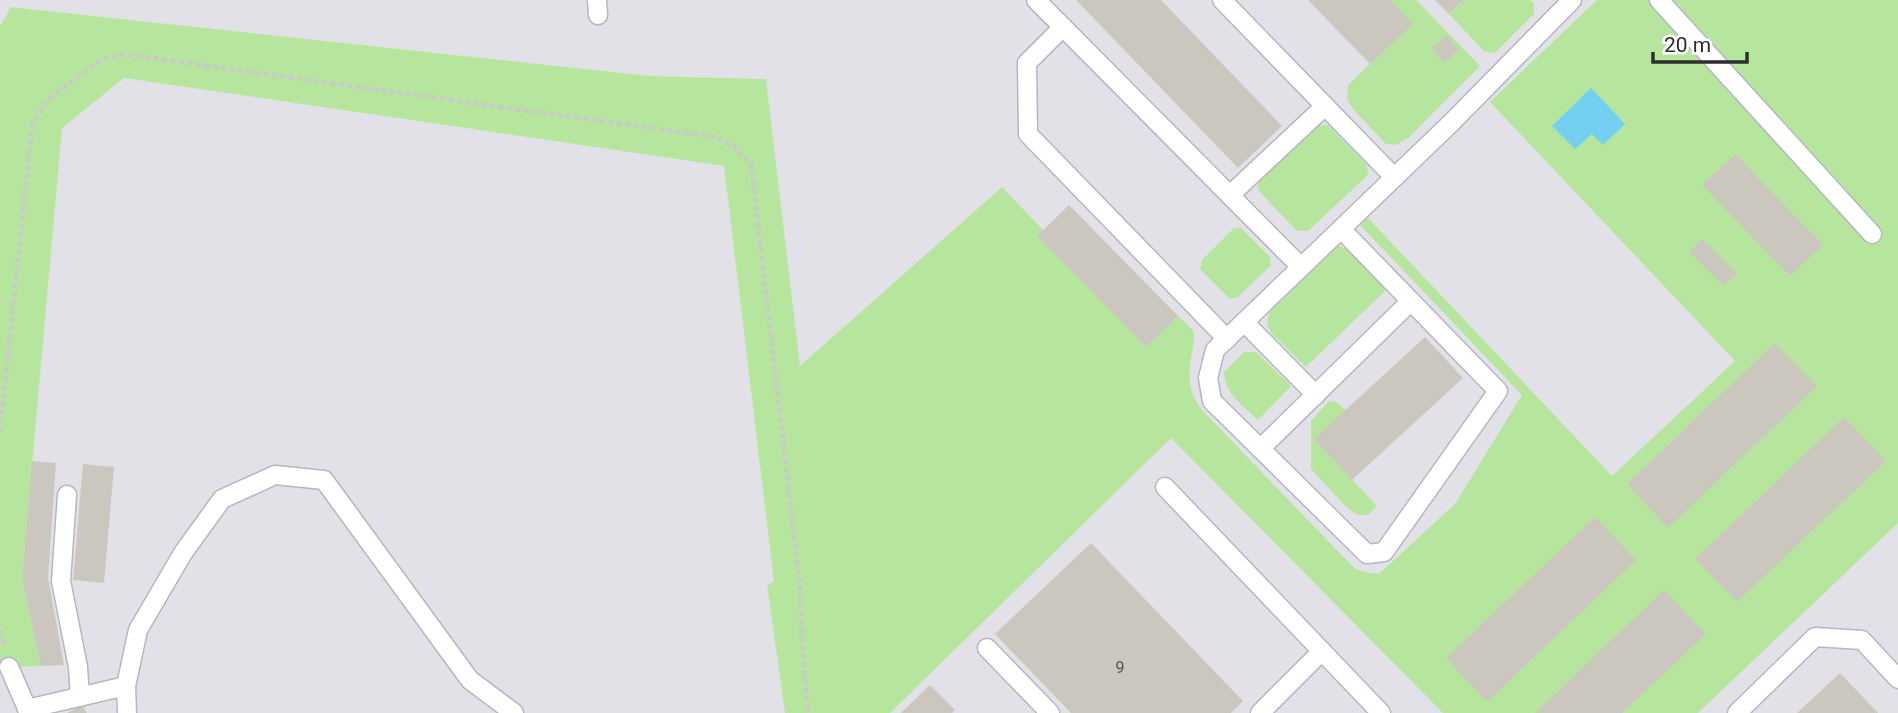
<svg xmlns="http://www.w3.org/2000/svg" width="1898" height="713" viewBox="0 0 1898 713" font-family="Roboto,sans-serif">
<rect width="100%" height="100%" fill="#efe9e1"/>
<!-- industrial -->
<g fill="#e3e1e8">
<path d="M 0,0 L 1677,0 L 1898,306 L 1898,713 L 847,713 L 827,596 L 766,79 L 650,76 L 11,7 L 0,88 Z"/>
<path d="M 124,78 L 724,166 L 774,583 L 767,585 L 785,713 L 0,713 L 0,667 L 40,666 L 22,579 L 62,127 Z"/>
</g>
<!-- green -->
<g fill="#b6e59e">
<path d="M 1390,0 L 1416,0 L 1480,66 L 1408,138 L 1396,145 L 1386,144 L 1353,109 L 1347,99 L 1348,85 L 1412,24 Z"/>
<path d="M 1464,0 L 1530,0 L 1534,4 L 1534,14 L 1495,53 L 1484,51 L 1449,14 Z"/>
<path d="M 1597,0 L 1898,0 L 1898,523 L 1698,713 L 1443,713 L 1171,438 L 890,713 L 785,713 L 767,585 L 774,582 L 724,166 L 124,78 L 62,128 L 22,579 L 41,666 L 0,667 L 0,26 L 11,7 L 650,76 L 766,79 L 800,366 L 1002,187 L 1043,230 L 1146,347 L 1178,316 L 1193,330 L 1194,337 C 1191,366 1183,385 1201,409 L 1354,568 C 1363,572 1370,574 1380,573 L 1455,504 L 1522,395 L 1360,225 L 1368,218 L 1612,476 L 1735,361 L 1490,102 Z"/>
<path d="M 1328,125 L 1367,165 L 1368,175 L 1308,231 L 1297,231 L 1257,189 L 1259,181 L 1319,126 Z"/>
<path d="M 1234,228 L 1241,228 L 1270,257 L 1271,265 L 1238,297 L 1230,299 L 1200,269 L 1202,260 Z"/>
<path d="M 1338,246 L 1350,250 L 1386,290 L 1306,367 L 1271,333 L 1267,324 L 1269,313 Z"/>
<path d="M 1244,352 L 1256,352 L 1291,386 L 1258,420 C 1243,406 1225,394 1224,372 Z"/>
<path d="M 1329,401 L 1336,402 L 1346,410 L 1314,439 L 1377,506 L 1368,515 L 1358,515 L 1348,509 L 1311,469 L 1311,421 Z"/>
</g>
<!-- water -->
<path fill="#75cff0" d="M 1591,88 L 1625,124 L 1603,145 L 1592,134 L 1575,149 L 1552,126 Z"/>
<!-- building -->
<g fill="#cbc7bf">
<path d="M 1076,0 L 1161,0 L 1282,126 L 1238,168 Z"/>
<path d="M 1308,0 L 1390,0 L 1413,24 L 1370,64 Z"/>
<path d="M 1435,0 L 1464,0 L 1449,14 Z"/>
<path d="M 1446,35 L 1459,50 L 1444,63 L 1432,48 Z"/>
<path d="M 1735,154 L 1823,245 L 1790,276 L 1702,185 Z"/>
<path d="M 1069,205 L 1178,316 L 1146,347 L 1037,236 Z"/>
<path d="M 1702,239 L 1737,273 L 1723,286 L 1689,252 Z"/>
<path d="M 1425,337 L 1463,378 L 1352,480 L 1314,439 Z"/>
<path d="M 1775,343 L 1817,386 L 1668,528 L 1627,484 Z"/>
<path d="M 1844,417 L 1886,461 L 1737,602 L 1695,559 Z"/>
<path d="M 32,461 L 56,463 L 48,578 L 64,665 L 41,666 L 22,579 Z"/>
<path d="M 83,464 L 114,467 L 104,583 L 73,580 Z"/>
<path d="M 1595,517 L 1636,560 L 1487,702 L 1446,658 Z"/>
<path d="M 1091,543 L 1243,701 L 1231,713 L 1071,713 L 995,634 Z"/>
<path d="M 1664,590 L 1706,634 L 1622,713 L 1535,713 Z"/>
<path d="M 1840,673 L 1878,713 L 1797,713 Z"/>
<path d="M 930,685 L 955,710 L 952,713 L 901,713 Z"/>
<path d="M 82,705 L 87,713 L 67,713 Z"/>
</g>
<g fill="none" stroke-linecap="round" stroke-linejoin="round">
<defs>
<g id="lane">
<path d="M 597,0 L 598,15"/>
<path d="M 1036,0 L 1301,267"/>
<path d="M 1222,0 L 1394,177"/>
<path d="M 1659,0 L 1872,234"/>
<path d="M 1063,27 L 1027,63 L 1028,134 L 1227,339"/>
<path d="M 1230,195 L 1325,106"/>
<path d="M 1341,229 L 1498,391 L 1384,552 L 1367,554 L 1212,401 L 1208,378 L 1215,350 L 1451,123 L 1572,0"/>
<path d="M 1244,322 L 1316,395"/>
<path d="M 1260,449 L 1411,301"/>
<path d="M 1165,487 L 1381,713"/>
<path d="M 67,495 L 61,581 L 78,667 L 80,697"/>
<path d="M 987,648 L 1050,713"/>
<path d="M 9,667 L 29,713"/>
<path d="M 27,709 L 126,686"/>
<path d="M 127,713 L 126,686 L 138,630 L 183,553 L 222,499 L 275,475 L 324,480 L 470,680 L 514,713"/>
<path d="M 1260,713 L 1322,651"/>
<path d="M 1737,713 L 1815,637 L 1862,640 L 1898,679"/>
</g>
</defs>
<!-- lane casing -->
<use href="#lane" stroke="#b4b7c1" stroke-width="21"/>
<!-- path -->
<g stroke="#c9c9c9" stroke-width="4.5" stroke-dasharray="5 3.5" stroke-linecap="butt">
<path d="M 0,432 L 32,125 L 47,100 L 100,60 L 123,54 L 715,137 L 734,146 L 751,164 L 800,588 L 802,643 L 808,713"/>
<path d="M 0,631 L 4,645"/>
</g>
<!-- lane -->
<use href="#lane" stroke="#fff" stroke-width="18"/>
</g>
<g text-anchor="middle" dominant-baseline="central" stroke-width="5" stroke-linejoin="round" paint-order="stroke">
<!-- number labels -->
<g font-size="16" fill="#555452">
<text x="1120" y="667">9</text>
</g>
</g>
<!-- scale -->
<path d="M1653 52v10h94v-10" fill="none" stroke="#2e2e2e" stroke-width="3.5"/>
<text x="1664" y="52" font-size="21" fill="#2e2e2e" stroke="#ffffff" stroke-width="5" paint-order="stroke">20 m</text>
</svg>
